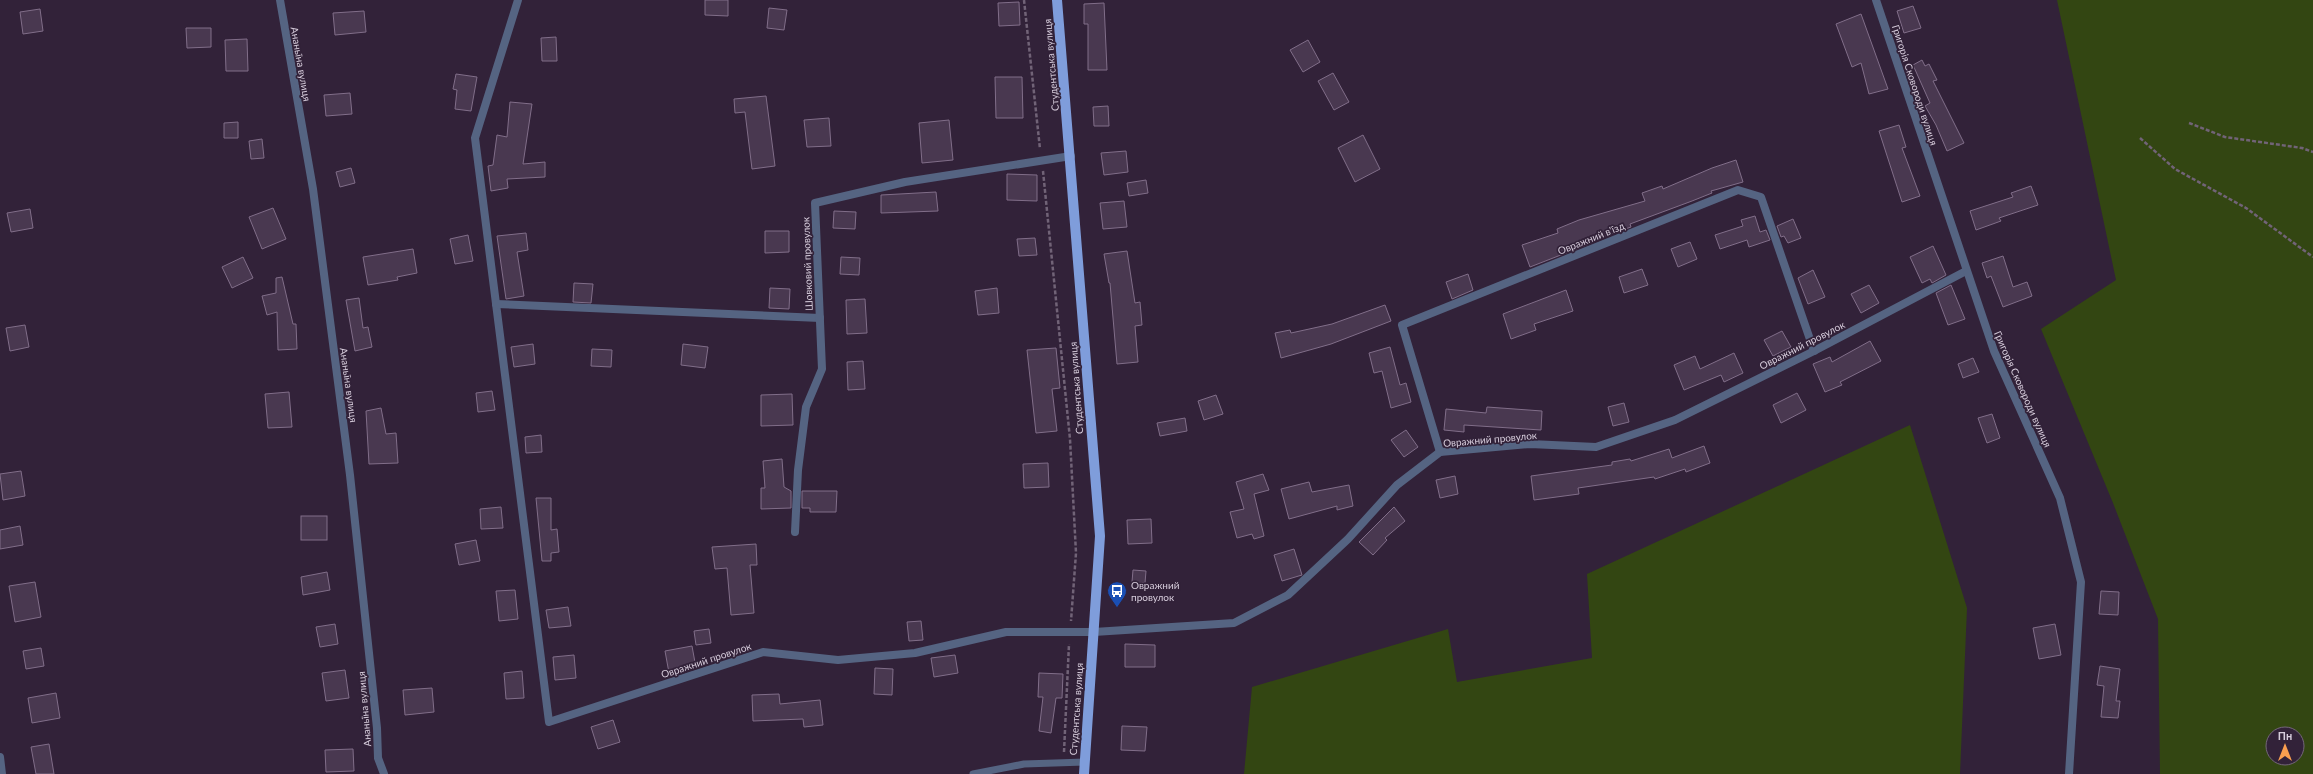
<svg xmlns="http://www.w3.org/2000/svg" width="2313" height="774" viewBox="0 0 2313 774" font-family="Lato,sans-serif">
<rect width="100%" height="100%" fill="#322239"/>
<!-- green -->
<g fill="#334612" fill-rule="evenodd">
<path d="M 2057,0 L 2313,0 L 2313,774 L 2160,774 L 2158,619 L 2113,503 L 2041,329 L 2116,280 ZM 2273,734 L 2297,734 L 2297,758 L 2273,758 Z"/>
<path d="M 1910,425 L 1967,608 L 1960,774 L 1244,774 L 1252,687 L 1448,629 L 1457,682 L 1592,658 L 1587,574 Z"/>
</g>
<!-- building -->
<g fill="#493850" stroke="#816e89">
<path d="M 705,0 L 728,0 L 728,16 L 705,15 Z"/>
<path d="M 1019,2 L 1020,25 L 999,26 L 998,3 Z"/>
<path d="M 1104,3 L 1107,70 L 1088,70 L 1088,24 L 1084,24 L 1084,4 Z"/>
<path d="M 1913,6 L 1921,28 L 1904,33 L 1897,11 Z"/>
<path d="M 769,8 L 787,10 L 784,30 L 767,28 Z"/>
<path d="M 40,9 L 43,31 L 23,34 L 20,12 Z"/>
<path d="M 364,11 L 366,32 L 335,35 L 333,13 Z"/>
<path d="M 1861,14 L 1888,89 L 1869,94 L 1861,63 L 1852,67 L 1836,24 Z"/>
<path d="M 186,28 L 211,28 L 211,47 L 187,48 Z"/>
<path d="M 556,37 L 557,61 L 542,61 L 541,38 Z"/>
<path d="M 247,39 L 248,71 L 226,71 L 225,40 Z"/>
<path d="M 1308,40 L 1320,62 L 1303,72 L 1290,50 Z"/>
<path d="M 1922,60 L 1925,66 L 1929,64 L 1937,80 L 1933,81 L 1964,143 L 1947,151 L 1936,125 L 1925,106 L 1930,103 L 1913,65 Z"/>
<path d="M 1333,73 L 1349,102 L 1334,110 L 1318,81 Z"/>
<path d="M 456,74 L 477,77 L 471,111 L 455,109 L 457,90 L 453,89 Z"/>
<path d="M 995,77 L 1022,77 L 1023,118 L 996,118 Z"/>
<path d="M 350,93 L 352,114 L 326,116 L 324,95 Z"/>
<path d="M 766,96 L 775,166 L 752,169 L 745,112 L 735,113 L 734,99 Z"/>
<path d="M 510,102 L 532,104 L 523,164 L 545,162 L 545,177 L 507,179 L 508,188 L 491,191 L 488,166 L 493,165 L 497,135 L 507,137 Z"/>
<path d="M 1108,106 L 1109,126 L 1094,126 L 1093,107 Z"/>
<path d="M 829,118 L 831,146 L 807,147 L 804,120 Z"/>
<path d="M 949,120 L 953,160 L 922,163 L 919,123 Z"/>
<path d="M 238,122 L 238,138 L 224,138 L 224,123 Z"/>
<path d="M 1899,125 L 1906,147 L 1902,148 L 1920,196 L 1902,202 L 1879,131 Z"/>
<path d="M 1363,135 L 1380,169 L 1355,182 L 1338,148 Z"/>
<path d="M 262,139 L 264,158 L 251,159 L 249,141 Z"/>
<path d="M 1126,151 L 1128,172 L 1104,175 L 1101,153 Z"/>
<path d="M 1736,160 L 1743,182 L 1711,191 L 1712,193 L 1692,201 L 1630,224 L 1631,227 L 1588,242 L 1589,244 L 1530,267 L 1522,245 L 1558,233 L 1557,229 L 1579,220 L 1645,201 L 1642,193 L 1662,186 L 1663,189 L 1712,168 Z"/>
<path d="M 351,168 L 355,183 L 340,187 L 336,172 Z"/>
<path d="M 1007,174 L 1037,175 L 1037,201 L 1007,200 Z"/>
<path d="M 1146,180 L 1148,193 L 1129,196 L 1127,183 Z"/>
<path d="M 2031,186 L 2038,205 L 1999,218 L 2001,221 L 1976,230 L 1970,211 L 2013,197 L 2011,193 Z"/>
<path d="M 936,192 L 938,211 L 881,213 L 881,195 Z"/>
<path d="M 1124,201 L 1127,227 L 1103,229 L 1100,203 Z"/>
<path d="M 273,208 L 286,239 L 262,249 L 249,217 Z"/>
<path d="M 30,209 L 33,228 L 11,232 L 7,213 Z"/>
<path d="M 834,211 L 856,212 L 855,229 L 833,228 Z"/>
<path d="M 1755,216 L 1760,232 L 1766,230 L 1770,240 L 1749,247 L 1747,240 L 1720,249 L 1715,235 L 1743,226 L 1741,220 Z"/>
<path d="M 1793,219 L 1801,238 L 1788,243 L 1784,236 L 1781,237 L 1777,226 Z"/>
<path d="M 765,231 L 789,231 L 789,252 L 765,253 Z"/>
<path d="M 526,233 L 528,250 L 517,252 L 524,296 L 506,299 L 497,236 Z"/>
<path d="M 468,235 L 473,261 L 455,264 L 450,239 Z"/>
<path d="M 1035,238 L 1037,255 L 1019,256 L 1017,239 Z"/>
<path d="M 1690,242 L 1697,259 L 1678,267 L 1671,249 Z"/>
<path d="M 1933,246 L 1946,275 L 1932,283 L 1930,279 L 1922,283 L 1910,257 Z"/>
<path d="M 413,249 L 417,273 L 397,277 L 398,280 L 368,285 L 363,257 Z"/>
<path d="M 1127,251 L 1135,303 L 1140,302 L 1142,325 L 1135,326 L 1138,362 L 1117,364 L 1110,283 L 1109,283 L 1104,254 Z"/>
<path d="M 2003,256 L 2013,287 L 2027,282 L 2032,296 L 2003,307 L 1991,276 L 1987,278 L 1982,263 Z"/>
<path d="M 243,257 L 253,278 L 232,288 L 222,267 Z"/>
<path d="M 841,257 L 860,258 L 859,275 L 840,274 Z"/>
<path d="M 1642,269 L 1648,285 L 1624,293 L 1619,277 Z"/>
<path d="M 1813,270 L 1825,297 L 1808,304 L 1798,278 Z"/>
<path d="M 1468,274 L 1473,290 L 1452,299 L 1446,282 Z"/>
<path d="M 282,277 L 293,324 L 296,324 L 297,349 L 278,350 L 277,312 L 267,315 L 262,296 L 276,293 L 276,278 Z"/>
<path d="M 574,283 L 593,284 L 591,303 L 573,302 Z"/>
<path d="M 1869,285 L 1879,303 L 1861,313 L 1851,294 Z"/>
<path d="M 1951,285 L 1965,319 L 1948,325 L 1936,293 Z"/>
<path d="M 770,288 L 790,289 L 789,309 L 769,308 Z"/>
<path d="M 997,288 L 999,313 L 978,315 L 975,291 Z"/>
<path d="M 1566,290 L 1573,311 L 1534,324 L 1536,330 L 1511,339 L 1503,314 Z"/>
<path d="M 359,298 L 363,328 L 368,327 L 372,347 L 355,351 L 346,300 Z"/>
<path d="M 865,299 L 867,333 L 847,334 L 846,300 Z"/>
<path d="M 1385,305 L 1391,321 L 1331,344 L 1281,358 L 1275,333 L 1290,330 L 1291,333 L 1332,324 Z"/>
<path d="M 25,325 L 29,347 L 10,351 L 6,328 Z"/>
<path d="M 1782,331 L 1791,347 L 1773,356 L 1764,340 Z"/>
<path d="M 1870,341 L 1881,361 L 1840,382 L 1842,385 L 1825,392 L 1813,364 L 1830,357 L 1832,362 Z"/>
<path d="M 533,344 L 535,364 L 514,367 L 511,347 Z"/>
<path d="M 683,344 L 708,347 L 705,368 L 681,365 Z"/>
<path d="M 1390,347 L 1400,385 L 1406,383 L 1411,402 L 1391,408 L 1382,371 L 1374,373 L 1369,353 Z"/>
<path d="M 1056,348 L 1060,388 L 1052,389 L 1057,431 L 1036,433 L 1027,350 Z"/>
<path d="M 592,349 L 612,350 L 611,367 L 591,366 Z"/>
<path d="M 1734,353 L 1743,373 L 1724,382 L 1721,375 L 1684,390 L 1674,365 L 1695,356 L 1700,369 Z"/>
<path d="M 1973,358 L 1979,372 L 1963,378 L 1958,364 Z"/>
<path d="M 863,361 L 865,389 L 848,390 L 847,362 Z"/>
<path d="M 492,391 L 495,410 L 478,412 L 476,393 Z"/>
<path d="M 289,392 L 292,427 L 268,428 L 265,394 Z"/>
<path d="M 1797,393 L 1806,410 L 1781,423 L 1773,405 Z"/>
<path d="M 792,394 L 793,425 L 761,426 L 761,395 Z"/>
<path d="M 1216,395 L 1223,414 L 1204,420 L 1198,401 Z"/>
<path d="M 1624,403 L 1629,422 L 1613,426 L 1608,407 Z"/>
<path d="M 1487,407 L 1542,411 L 1541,430 L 1464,425 L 1464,432 L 1444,430 L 1446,409 L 1486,413 Z"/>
<path d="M 381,408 L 386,434 L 396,433 L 398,463 L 369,464 L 366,411 Z"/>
<path d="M 1992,414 L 2000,438 L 1987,443 L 1978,418 Z"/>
<path d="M 1185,418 L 1187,431 L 1160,436 L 1157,423 Z"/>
<path d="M 1406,430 L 1418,447 L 1404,457 L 1391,440 Z"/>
<path d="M 541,435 L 542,452 L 526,453 L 525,437 Z"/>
<path d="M 1704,446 L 1710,463 L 1686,472 L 1685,469 L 1655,479 L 1654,477 L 1578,488 L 1579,494 L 1534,500 L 1531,476 L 1612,465 L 1612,462 L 1630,459 L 1631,461 L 1669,449 L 1672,458 Z"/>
<path d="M 782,459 L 784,487 L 791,491 L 791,508 L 761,509 L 761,488 L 765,488 L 763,461 Z"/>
<path d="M 1048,463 L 1049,487 L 1024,488 L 1023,464 Z"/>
<path d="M 21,471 L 25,496 L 3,500 L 0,474 Z"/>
<path d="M 1263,474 L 1269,490 L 1254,494 L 1264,536 L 1254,539 L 1252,534 L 1237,538 L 1230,512 L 1244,509 L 1236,482 Z"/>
<path d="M 1455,476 L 1458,494 L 1440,498 L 1436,480 Z"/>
<path d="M 1309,482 L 1312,492 L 1349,485 L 1353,506 L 1337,510 L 1337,506 L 1289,519 L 1281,489 Z"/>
<path d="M 802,491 L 837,491 L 836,512 L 810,512 L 810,508 L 802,508 Z"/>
<path d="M 536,498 L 551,498 L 551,530 L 557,529 L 559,552 L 551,553 L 551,561 L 542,561 Z"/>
<path d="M 501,507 L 503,528 L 481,529 L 480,509 Z"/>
<path d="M 1394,507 L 1405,521 L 1385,538 L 1387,540 L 1373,555 L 1359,542 Z"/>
<rect x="301" y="516" width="26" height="24"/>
<path d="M 1151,519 L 1152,543 L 1128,544 L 1127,520 Z"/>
<path d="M 20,526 L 23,545 L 0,549 L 0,530 Z"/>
<path d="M 476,540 L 480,561 L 459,565 L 455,544 Z"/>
<path d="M 756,544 L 757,565 L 750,565 L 754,613 L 731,615 L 727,568 L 715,569 L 712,547 Z"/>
<path d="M 1294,549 L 1302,575 L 1282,581 L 1274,555 Z"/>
<path d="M 1133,570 L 1146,571 L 1145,583 L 1132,582 Z"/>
<path d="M 327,572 L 330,590 L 303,595 L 301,577 Z"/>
<path d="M 35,582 L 41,617 L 15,622 L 9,586 Z"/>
<path d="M 515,590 L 518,619 L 499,621 L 496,591 Z"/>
<path d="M 2101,591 L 2119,592 L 2118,615 L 2099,614 Z"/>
<path d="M 568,607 L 571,626 L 549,628 L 546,610 Z"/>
<path d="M 921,621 L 923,640 L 909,641 L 907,622 Z"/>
<path d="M 335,624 L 338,644 L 320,647 L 316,627 Z"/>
<path d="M 2055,624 L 2061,655 L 2039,659 L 2033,628 Z"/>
<path d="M 709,629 L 711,643 L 696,645 L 694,631 Z"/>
<path d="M 1125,644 L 1155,645 L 1155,667 L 1125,667 Z"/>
<path d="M 692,646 L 696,668 L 669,673 L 665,651 Z"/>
<path d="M 41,648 L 44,666 L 26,669 L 23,651 Z"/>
<path d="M 574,655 L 576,678 L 555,680 L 553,657 Z"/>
<path d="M 955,655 L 958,673 L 934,677 L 931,658 Z"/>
<path d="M 2100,666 L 2120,669 L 2116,701 L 2120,701 L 2118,718 L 2101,717 L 2104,686 L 2097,685 Z"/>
<path d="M 875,668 L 893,669 L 892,695 L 874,694 Z"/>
<path d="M 345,670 L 349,698 L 326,701 L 322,673 Z"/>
<path d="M 522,671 L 524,698 L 506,699 L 504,673 Z"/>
<path d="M 1039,673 L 1063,674 L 1062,698 L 1056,698 L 1051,733 L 1039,731 L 1043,697 L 1038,697 Z"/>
<path d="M 432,688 L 434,712 L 405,715 L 403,690 Z"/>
<path d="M 56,693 L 60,718 L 32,723 L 28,698 Z"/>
<path d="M 779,694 L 780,704 L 820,700 L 823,725 L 804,727 L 803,719 L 753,721 L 752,695 Z"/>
<path d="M 613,720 L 620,742 L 598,749 L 591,727 Z"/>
<path d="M 1122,726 L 1147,727 L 1145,751 L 1121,750 Z"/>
<path d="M 49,744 L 54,774 L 36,774 L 31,747 Z"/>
<path d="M 353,749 L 354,771 L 326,772 L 325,750 Z"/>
</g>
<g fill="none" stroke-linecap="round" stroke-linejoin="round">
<!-- path -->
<g stroke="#716377" stroke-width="2.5" stroke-dasharray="4 2" stroke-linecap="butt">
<path d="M 1024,0 L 1040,149"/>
<path d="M 2189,123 L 2225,137 L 2302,148 L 2313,152"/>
<path d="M 2140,138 L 2175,169 L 2246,208 L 2313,257"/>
<path d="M 1043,171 L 1070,439 L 1076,553 L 1071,621"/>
<path d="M 1064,752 L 1069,644"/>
</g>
<!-- service -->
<path stroke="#556482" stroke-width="7" d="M 973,774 L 1024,764 L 1085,762"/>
<!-- minor -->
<g stroke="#556482" stroke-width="8">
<path d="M 280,0 L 313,189 L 350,475 L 377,728 L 378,758 L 384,774"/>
<path d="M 518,0 L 475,138 L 549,722 L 763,652 L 838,660 L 915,653 L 1006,632 L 1094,632 L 1234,623 L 1288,595 L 1348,539 L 1397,485 L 1440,452 L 1530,444 L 1596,447 L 1675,420 L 1814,351 L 1966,271"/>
<path d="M 1876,0 L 1994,351 L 2060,498 L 2081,582 L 2069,774"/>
<path d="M 496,304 L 820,318"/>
<path d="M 1440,452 L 1402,325 L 1738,190 L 1761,197 L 1814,351"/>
<path d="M 795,532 L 798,470 L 806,407 L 822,369 L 815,203 L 905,182 L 1071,156"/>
<path d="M 0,757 L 2,774"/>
</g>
<!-- primary -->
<path stroke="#7f9ddb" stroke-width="10" d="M 1057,0 L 1100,536 L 1084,774"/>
</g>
<!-- icons -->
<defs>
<symbol id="bus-pin" viewBox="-11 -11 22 30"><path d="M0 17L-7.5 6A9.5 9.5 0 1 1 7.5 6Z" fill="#1a4fb4" stroke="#322239"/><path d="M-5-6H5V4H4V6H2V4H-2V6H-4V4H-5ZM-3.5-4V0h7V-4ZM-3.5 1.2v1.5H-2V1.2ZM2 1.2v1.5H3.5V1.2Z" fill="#fff"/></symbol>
</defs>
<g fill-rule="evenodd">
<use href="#bus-pin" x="1106" y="580" width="22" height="30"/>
</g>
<g text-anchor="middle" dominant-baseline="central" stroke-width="3.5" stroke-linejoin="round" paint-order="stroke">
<!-- street labels -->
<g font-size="10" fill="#d7cddc" stroke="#322239">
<text transform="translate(301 64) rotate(80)">Ананьїна вулиця</text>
<text transform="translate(1051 65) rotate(-95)">Студентська вулиця</text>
<text transform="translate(1915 85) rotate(72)">Григорія Сковороди вулиця</text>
<text transform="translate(1591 238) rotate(-22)">Овражний в'їзд</text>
<text transform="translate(807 264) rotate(-92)">Шовковий провулок</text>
<text transform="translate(1802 345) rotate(-27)">Овражний провулок</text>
<text transform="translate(349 385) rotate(82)">Ананьїна вулиця</text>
<text transform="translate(1076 388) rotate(-94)">Студентська вулиця</text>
<text transform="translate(2023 389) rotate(66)">Григорія Сковороди вулиця</text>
<text transform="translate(1490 439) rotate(-5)">Овражний провулок</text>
<text transform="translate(706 660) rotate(-18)">Овражний провулок</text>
<text transform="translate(364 709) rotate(-95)">Ананьїна вулиця</text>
<text transform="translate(1076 709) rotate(-86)">Студентська вулиця</text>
</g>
<!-- poi labels -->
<g font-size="10" fill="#d7cddc" stroke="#322239" text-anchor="start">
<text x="1131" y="585">Овражний<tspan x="1131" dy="12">провулок</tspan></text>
</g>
</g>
<!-- north arrow -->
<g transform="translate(2285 746)"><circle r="19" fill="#322239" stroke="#74667a"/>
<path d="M0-3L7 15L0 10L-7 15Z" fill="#fa9f4f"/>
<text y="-6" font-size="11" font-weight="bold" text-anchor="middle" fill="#d7cddc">Пн</text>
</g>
</svg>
